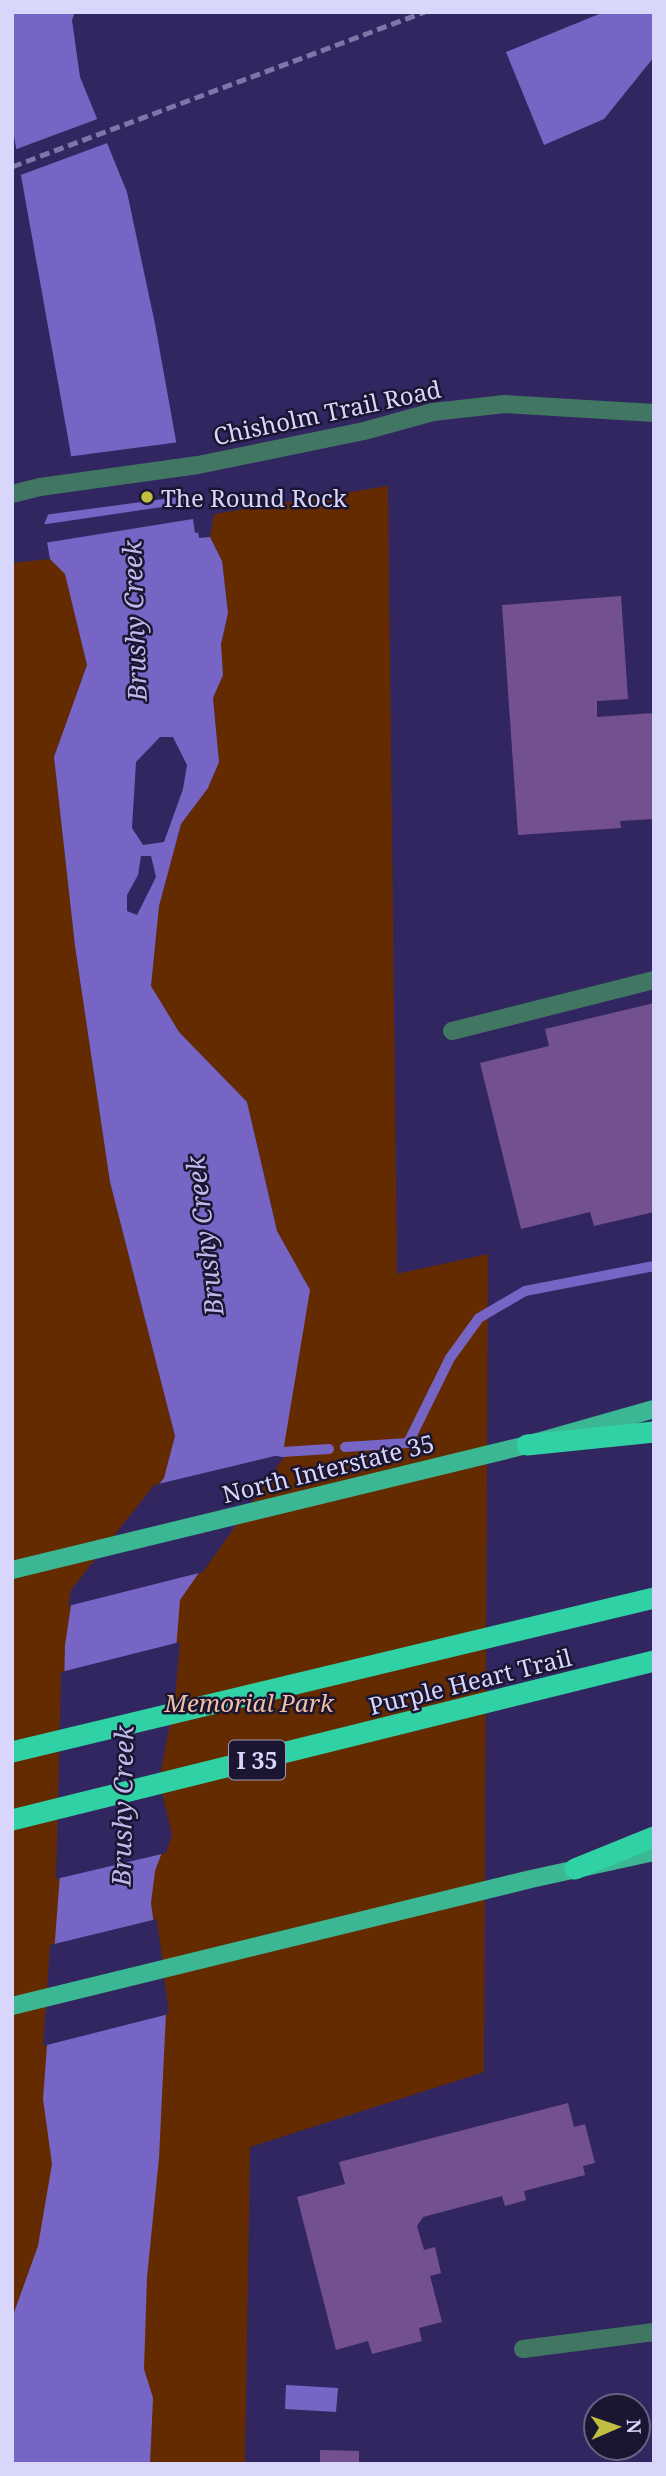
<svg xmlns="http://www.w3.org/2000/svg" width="666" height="2476" viewBox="0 0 666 2476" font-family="'Noto Serif',serif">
<rect width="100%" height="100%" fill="#322661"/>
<!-- green -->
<path fill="#652b00" d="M 388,486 L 397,1274 L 488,1254 L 484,2072 L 250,2147 L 245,2464 L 12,2464 L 12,563 L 50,559 L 65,573 L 87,665 L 54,757 L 75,946 L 110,1182 L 175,1436 L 165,1478 L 310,1290 L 277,1231 L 247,1102 L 179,1032 L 151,986 L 159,906 L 181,824 L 208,788 L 219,762 L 213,698 L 223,675 L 221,645 L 228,613 L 222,561 L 210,537 L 214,514 Z"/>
<!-- water -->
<g fill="#7665c5" fill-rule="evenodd">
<path d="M 12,12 L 75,12 L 72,20 L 80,77 L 127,192 L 155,324 L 176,441 L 194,505 L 199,538 L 210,537 L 222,561 L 228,613 L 221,644 L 223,675 L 213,698 L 219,762 L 208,788 L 181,824 L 159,906 L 151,986 L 179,1032 L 247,1102 L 277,1231 L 310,1290 L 283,1452 L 180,1600 L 172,1699 L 155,1780 L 168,1836 L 155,1871 L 151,1903 L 166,2013 L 159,2158 L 147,2277 L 144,2369 L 153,2398 L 150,2464 L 12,2464 L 12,2318 L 38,2246 L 52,2164 L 43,2099 L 60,1874 L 65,1645 L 73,1592 L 164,1478 L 175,1436 L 110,1182 L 75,946 L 54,757 L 87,665 L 65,574 L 50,559 L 44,525 L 71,455 L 12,125 ZM 160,737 L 173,737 L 187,765 L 183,789 L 164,842 L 143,845 L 132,828 L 136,762 ZM 141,856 L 151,856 L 156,877 L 137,915 L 127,911 L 127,895 L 138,875 Z"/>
<path d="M 604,12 L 654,12 L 654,57 L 604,119 L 544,145 L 506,52 Z"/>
<path d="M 286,2385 L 338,2388 L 336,2412 L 285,2409 Z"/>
</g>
<!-- pier -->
<g fill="#322661">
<path d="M 100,118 L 110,142 L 18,176 L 14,150 Z"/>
<path d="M 180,442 L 194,495 L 44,515 L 66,457 Z"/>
<path d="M 196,502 L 202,532 L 195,533 L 193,519 L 44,543 L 40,525 Z"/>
<path d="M 287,1453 L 203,1572 L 68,1606 L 71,1590 L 154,1485 Z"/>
<path d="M 180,1642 L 175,1699 L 159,1780 L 172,1835 L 166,1853 L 56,1879 L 61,1672 Z"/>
<path d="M 157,1919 L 169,2014 L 43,2046 L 50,1945 Z"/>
</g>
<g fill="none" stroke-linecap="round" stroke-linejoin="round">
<!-- stream -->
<g stroke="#7665c5" stroke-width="10">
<path d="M 345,1447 L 408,1443 L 450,1358 L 479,1318 L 525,1291 L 654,1266"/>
<path d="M 272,1450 L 283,1452 L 329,1449"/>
</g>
</g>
<!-- building -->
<g fill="#73518e">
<path d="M 621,596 L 628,699 L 597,701 L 597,717 L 654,713 L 654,819 L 620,821 L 621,828 L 518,835 L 502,605 Z"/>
<path d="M 654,1003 L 654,1212 L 594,1226 L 590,1212 L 521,1229 L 480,1063 L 549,1046 L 545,1029 Z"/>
<path d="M 568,2103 L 574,2127 L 585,2124 L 595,2163 L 583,2166 L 585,2175 L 524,2191 L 526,2200 L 505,2206 L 502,2196 L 423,2217 L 417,2226 L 424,2250 L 435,2247 L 441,2273 L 430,2276 L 442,2322 L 419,2328 L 422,2341 L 372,2354 L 368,2341 L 336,2350 L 297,2197 L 345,2184 L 339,2162 Z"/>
<path d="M 320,2450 L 359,2451 L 359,2464 L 320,2464 Z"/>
</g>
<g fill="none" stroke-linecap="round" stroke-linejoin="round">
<!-- minor -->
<g stroke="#417663" stroke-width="18">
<path d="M 12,494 L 40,487 L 198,465 L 364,431 L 433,412 L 505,404 L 654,413"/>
<path d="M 452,1031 L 654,980"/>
<path d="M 523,2349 L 654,2332"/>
</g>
<!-- major -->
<g stroke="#3bb893" stroke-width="18">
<path d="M 12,1570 L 527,1445 L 654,1409"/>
<path d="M 12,2006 L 531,1879 L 654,1852"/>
</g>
<!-- highway -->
<g stroke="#30d2a5" stroke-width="21">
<path d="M 527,1445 L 654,1432"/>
<path d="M 12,1752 L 654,1598"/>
<path d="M 12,1820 L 654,1661"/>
<path d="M 575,1869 L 654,1837"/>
</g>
<!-- rail -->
<path stroke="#7e76a7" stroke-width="5" stroke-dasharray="10 5" stroke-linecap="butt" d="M 12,167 L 425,12"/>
</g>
<!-- markers -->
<circle fill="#bfbe41" stroke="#1a1530" stroke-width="2.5" cx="147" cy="497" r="7"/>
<g text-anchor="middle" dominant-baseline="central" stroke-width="5" stroke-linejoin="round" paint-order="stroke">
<!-- shield labels -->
<rect fill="#1a1530" stroke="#a09cbe" stroke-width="2" x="229" y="1740.5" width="56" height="39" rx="5"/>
<g font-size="23" font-weight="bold" fill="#d9d6fb">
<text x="257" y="1760">I 35</text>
</g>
<!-- street labels -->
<g font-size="24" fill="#d9d6fb" stroke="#1a1530">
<text transform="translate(327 412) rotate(-12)">Chisholm Trail Road</text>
<text transform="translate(328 1468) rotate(-14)">North Interstate 35</text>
<text transform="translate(470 1681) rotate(-14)">Purple Heart Trail</text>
</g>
<!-- poi labels -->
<g font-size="24" fill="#d9d6fb" stroke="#1a1530" text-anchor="start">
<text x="161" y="497">The Round Rock</text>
</g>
<!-- park labels -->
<g font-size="24" font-style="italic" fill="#f1bea3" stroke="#1a1530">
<text x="249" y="1702">Memorial Park</text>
</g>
<!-- water labels -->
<g font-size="26" font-style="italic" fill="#bfbaec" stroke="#1a1530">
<text transform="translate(134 621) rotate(-92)">Brushy Creek</text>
<text transform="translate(204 1236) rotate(-97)">Brushy Creek</text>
<text transform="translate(122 1806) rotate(-89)">Brushy Creek</text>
</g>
</g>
<!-- border -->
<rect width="666" height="2476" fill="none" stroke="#d9d6fb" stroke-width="28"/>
<!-- north arrow -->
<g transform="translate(617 2427) rotate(88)"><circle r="33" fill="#1a1530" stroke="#666281" stroke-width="2"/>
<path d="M0-5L12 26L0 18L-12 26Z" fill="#bfbe41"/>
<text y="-10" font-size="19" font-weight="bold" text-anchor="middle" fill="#d9d6fb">N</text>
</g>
</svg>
